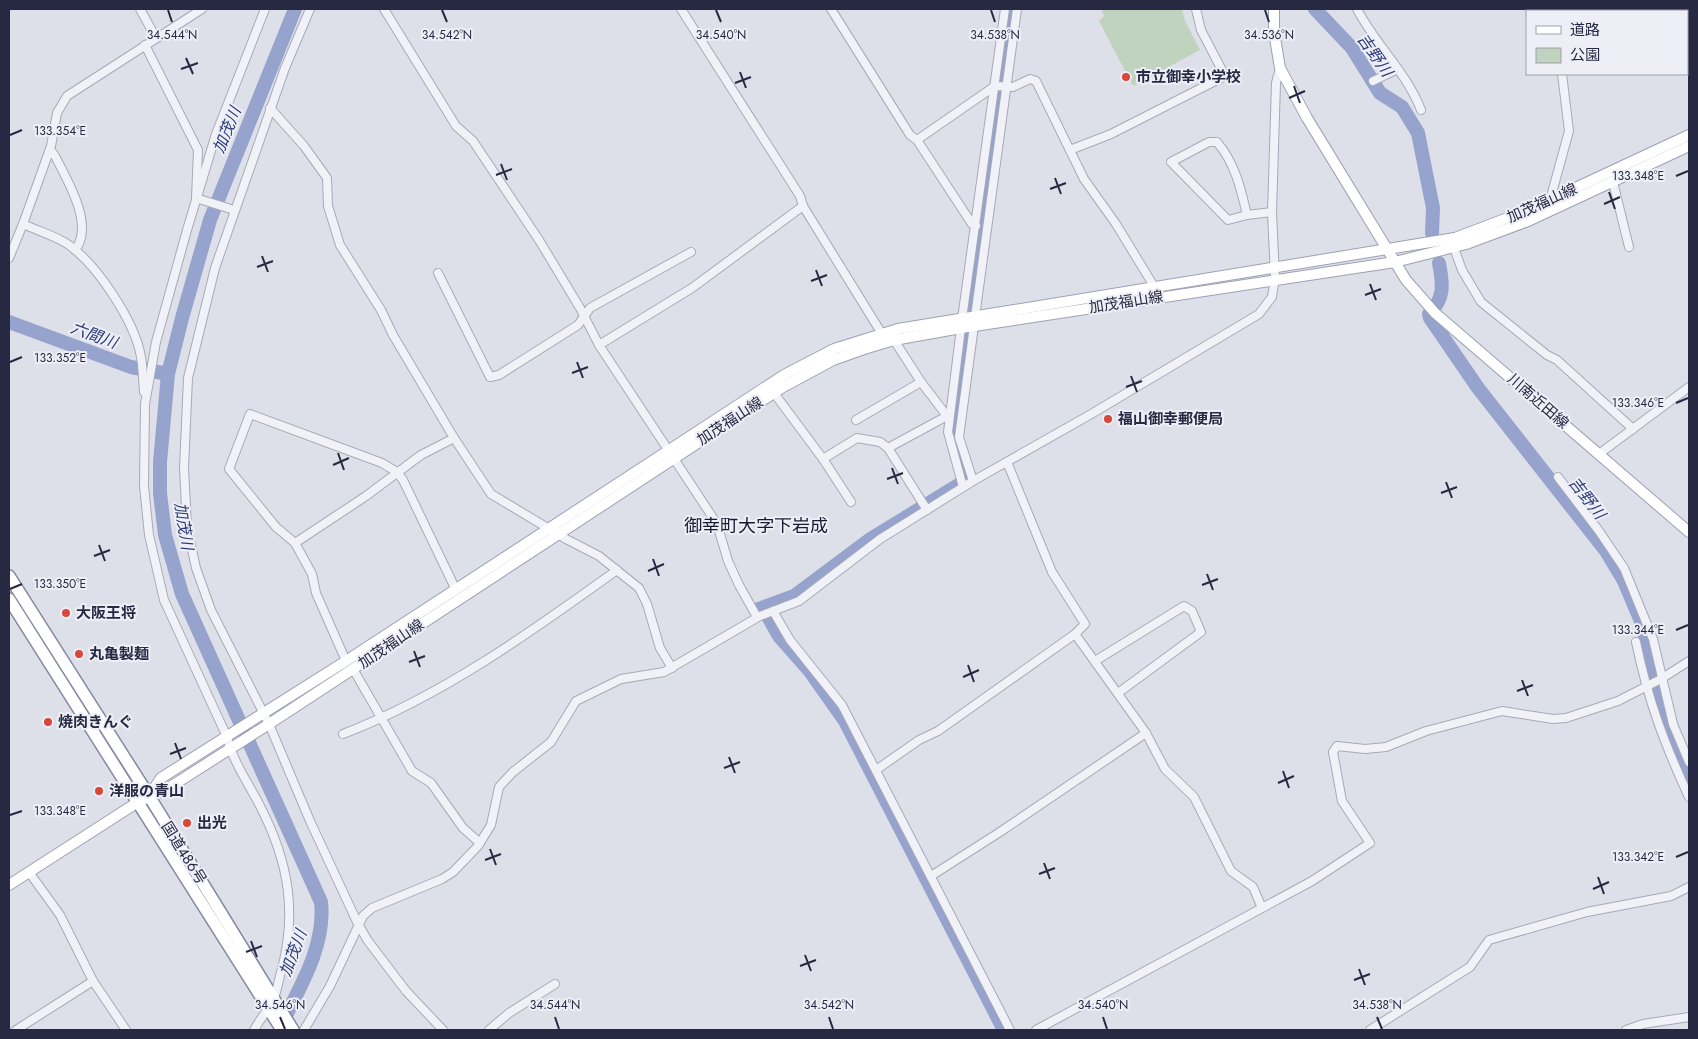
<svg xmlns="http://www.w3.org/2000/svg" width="1698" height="1039" viewBox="0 0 1698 1039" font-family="Jost,'Noto Sans JP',sans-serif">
<rect width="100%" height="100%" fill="#dee0e9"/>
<!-- green -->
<path fill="#bfd3bf" d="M 1101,9 L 1182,9 L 1185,21 L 1200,50 L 1133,86 L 1099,21 L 1104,16 Z"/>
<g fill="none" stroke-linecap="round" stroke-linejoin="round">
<!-- river -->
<g stroke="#96a3cc" stroke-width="14">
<path d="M 1315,9 L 1352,48 L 1380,93 L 1402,107 L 1418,133 L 1433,208 L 1432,233"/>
<path d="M 1439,263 C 1443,284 1445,298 1429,314 L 1430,318 L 1478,388 L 1606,551 L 1624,581 L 1643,626 L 1656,693 L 1664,723 L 1689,779"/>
<path d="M 9,322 L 131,367 L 168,374"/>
<path d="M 763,608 L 779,636 L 809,670 L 845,721 L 1004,1030"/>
<path d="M 756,610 L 794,596 L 869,540 L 965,481 L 966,475 L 953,433 L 953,425 L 1012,9"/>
<path d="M 280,1027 C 299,989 326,946 321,902 L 182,594 L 165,535 L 160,493 L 160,462 L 168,374 L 182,318 L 210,220 L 295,9"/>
</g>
<defs>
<g id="minor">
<path d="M 140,9 L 156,38"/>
<path d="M 310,9 L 285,68 L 215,268 L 188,378 L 184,468 L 187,527 L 196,568 L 211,610 L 269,724 L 310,821 L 358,924 L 368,941 L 406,991 L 443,1030"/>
<path d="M 384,9 L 456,126 L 473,141 L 539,240 L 580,308 L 599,345 L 717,524 L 728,561 L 739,585 L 757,617"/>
<path d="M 681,9 L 800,196 L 803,206 L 882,334 L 894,340 L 921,382"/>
<path d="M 831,9 L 910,135 L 917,140 L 972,224 L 976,226"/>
<path d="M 1357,9 C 1375,44 1407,73 1421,110"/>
<path d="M 1570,9 L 1570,11"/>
<path d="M 145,45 L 198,150 L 196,198 L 234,210"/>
<path d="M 1373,81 L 1396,70"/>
<path d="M 270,108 L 304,146 L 327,178 L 328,206 L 340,245 L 381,310 L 393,335 L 454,438 L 491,494 L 566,539 L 599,556 L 639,588 L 647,604 L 660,648 L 672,668"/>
<path d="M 917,140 L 995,86 L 1013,87 L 1030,79 L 1036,81 L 1084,179 L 1116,224 L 1155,288"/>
<path d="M 1070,150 L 1111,134 L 1225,76 L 1201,30 L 1196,9"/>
<path d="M 49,152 L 52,152 L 55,156 C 67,180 95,225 75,250"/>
<path d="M 1613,182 L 1629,247"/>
<path d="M 1550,200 L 1569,131 L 1562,74"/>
<path d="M 1247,215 L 1228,220 L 1171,162 L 1209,142 L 1217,142 C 1235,163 1241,189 1247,215 L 1272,212"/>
<path d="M 23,224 C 38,231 56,236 69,245 C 98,266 135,322 141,357 C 143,369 143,381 144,392"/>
<path d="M 1454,248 L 1462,270 L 1481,302 L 1547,355 L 1557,360 L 1633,429"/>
<path d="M 9,258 L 23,224 L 51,146 L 57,113 L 67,96 L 202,9"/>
<path d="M 438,273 L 490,377 L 499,375 L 578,325 L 590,308 L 691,252"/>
<path d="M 975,317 L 1017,9"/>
<path d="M 962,319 L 1005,9"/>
<path d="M 961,328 L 948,432 L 963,487"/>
<path d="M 599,345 L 692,288 L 803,206"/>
<path d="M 771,389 L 823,459 L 857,438 L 880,442 L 888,448 L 927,510"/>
<path d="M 856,420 L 921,382 L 947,416"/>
<path d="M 888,448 L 947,416 L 949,420"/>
<path d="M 1599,454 L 1689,387"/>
<path d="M 823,459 L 851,502"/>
<path d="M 1007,462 L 1052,572 L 1085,624 L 1075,634 L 1146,733 L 1165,769 L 1194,797 L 1231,871 L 1253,887 L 1262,908"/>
<path d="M 1558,477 L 1599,531 L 1624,568 L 1653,639 L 1673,724 L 1689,762"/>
<path d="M 973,481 L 959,437 L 974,326"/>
<path d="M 295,543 L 366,496 L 421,455 L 454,438"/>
<path d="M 773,611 L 790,640 L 842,705 L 1010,1030"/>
<path d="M 1636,642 C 1648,700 1664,743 1689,797"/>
<path d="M 346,661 L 316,593 L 312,574 L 295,543 L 276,527 L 229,469 L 250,414 L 382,463 L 397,472 L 403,480 L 456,590"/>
<path d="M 1095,661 L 1184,606 L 1192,611 L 1201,632 L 1118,693"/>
<path d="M 353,669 L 412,771 L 431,783 L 463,828 L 480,843"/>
<path d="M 343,734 C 442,696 531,632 617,570"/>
<path d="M 876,770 L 919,740 L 938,731 L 1075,634"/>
<path d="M 29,872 L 60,915 L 93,981 L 126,1030"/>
<path d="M 931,876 L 1000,832 L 1146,733"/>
<path d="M 16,1030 L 93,981"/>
<path d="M 254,1030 C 260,1019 269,1009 274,998 C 277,991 278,983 280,976 C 298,915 289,862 260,806 C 249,784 233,762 227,737 L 164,600 L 149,535 L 144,486 L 145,404 L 156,342 L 187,230 L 216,134 L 265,9"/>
<path d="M 304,1030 L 330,986 L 363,916 L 372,908 L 442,879 L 453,872 L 478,846 L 491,825 L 499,787 L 513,772 L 551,742 L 576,701 L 621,679 L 664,672 L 760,616 L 799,601 L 880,539 L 973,481 L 1093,413 L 1259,314 L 1272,297 L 1275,278 L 1272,212 L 1276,83 L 1280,68"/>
<path d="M 489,1030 L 509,1013 L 555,984"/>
<path d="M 1036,1030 L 1312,881 L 1370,843 L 1342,801 L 1333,752 L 1337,746 L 1365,749 L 1386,747 L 1426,731 L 1502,711 L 1553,719 L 1566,718 L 1618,701 L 1661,679 L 1689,661"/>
<path d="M 1370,1030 L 1470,967 L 1489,940 L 1587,912 L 1671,896 L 1689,887"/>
<path d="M 1626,1030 L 1643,1024 L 1689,1017"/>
</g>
<g id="major">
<path d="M 1274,9 L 1274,32 L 1280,68 L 1307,118 L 1406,280 L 1435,313 L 1689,532"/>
<path d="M 149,796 L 161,778 L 346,661 L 784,375 L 834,349 L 898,329 L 1455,238 L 1526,211 L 1689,135"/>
<path d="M 9,885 L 138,802 L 167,789 L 269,724 L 783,387 L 833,360 L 864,349 L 894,340 L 961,328 L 1395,262 L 1466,244 L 1528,221 L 1689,146"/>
</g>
<g id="highway">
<path d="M 9,576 L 149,796 L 293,1030"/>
<path d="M 9,599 L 282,1030"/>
</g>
</defs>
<!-- minor casing -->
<use href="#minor" stroke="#a7a9b7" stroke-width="10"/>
<!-- major casing -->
<use href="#major" stroke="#9da0b6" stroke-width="12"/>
<!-- highway casing -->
<use href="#highway" stroke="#8489a1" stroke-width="14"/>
<!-- minor -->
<use href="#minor" stroke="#f1f2f7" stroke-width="8"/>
<!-- major -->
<use href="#major" stroke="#fff" stroke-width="10"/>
<!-- highway -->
<use href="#highway" stroke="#fff" stroke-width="11"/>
</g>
<!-- ticks -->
<path fill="none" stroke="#262941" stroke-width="2" d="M 168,10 L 172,22M 442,10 L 447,22M 716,10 L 721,22M 991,10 L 995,22M 1265,10 L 1269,22M 186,58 L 193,74M 181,69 L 198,63M 740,72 L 746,88M 735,83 L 751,77M 1294,86 L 1300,103M 1289,98 L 1305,91M 10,135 L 22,130M 501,164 L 507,180M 496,175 L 512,169M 1676,176 L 1688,171M 1055,178 L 1061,194M 1050,189 L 1066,183M 1609,192 L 1615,209M 1604,204 L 1620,197M 262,256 L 268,272M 257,267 L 273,261M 816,270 L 822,286M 811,281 L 827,275M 1370,284 L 1376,300M 1365,295 L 1381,289M 10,362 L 22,357M 577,362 L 583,378M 572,373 L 588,367M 1131,376 L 1137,392M 1126,387 L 1142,381M 1676,403 L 1688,398M 338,453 L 344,470M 333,465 L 349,458M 892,468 L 898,484M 887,479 L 903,473M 1446,482 L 1452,498M 1441,493 L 1457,487M 99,545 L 105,561M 94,556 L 110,550M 653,559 L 659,576M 648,571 L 664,564M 1207,574 L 1213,590M 1202,585 L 1218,579M 10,589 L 22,584M 1676,630 L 1688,625M 414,651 L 420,667M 409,662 L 425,656M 968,665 L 974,682M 963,677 L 979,670M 1522,680 L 1528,696M 1517,691 L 1533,685M 175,743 L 181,759M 170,754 L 186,748M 729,757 L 735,773M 724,768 L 740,762M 1283,771 L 1289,788M 1278,783 L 1294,776M 10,815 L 22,811M 490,849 L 496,865M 1676,857 L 1688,852M 485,860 L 501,854M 1044,863 L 1050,879M 1039,874 L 1055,868M 1598,877 L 1604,894M 1593,889 L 1609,882M 251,941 L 257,957M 246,952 L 262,946M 805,955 L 811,971M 800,966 L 816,960M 1359,969 L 1365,985M 1354,980 L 1370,974M 280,1017 L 285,1029M 555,1017 L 559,1029M 829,1017 L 833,1029M 1103,1017 L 1107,1029M 1377,1017 L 1382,1029"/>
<!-- markers -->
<g fill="#d84839" stroke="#eeeff6" stroke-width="2">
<circle cx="1126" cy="77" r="5"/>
<circle cx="1108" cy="419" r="5"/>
<circle cx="66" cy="613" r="5"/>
<circle cx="79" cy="654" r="5"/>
<circle cx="48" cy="722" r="5"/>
<circle cx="99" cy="791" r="5"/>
<circle cx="187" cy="823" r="5"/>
</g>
<g text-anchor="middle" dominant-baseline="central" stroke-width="4" stroke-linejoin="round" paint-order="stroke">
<!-- poi labels -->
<g font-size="15" font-weight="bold" fill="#262941" stroke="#eeeff6" text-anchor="start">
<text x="1136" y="77">市立御幸小学校</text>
<text x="1118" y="419">福山御幸郵便局</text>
<text x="76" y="613">大阪王将</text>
<text x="89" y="654">丸亀製麺</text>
<text x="58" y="722">焼肉きんぐ</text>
<text x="109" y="791">洋服の青山</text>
<text x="197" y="823">出光</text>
</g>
<!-- street labels -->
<g font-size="15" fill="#262941" stroke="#eeeff6">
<text transform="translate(1542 203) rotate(-24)">加茂福山線</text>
<text transform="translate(1126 302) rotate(-9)">加茂福山線</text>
<text transform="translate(1538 401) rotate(41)">川南近田線</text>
<text transform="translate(730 421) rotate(-33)">加茂福山線</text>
<text transform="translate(391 644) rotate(-34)">加茂福山線</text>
<text transform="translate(184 853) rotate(58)">国道486号</text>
</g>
<!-- water labels -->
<g font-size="16" font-style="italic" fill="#2d3c78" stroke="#eeeff6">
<text transform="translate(1375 55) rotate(55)">吉野川</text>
<text transform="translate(227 130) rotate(-68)">加茂川</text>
<text transform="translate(94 335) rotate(20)">六間川</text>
<text transform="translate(1587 498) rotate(52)">吉野川</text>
<text transform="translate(184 526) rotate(81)">加茂川</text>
<text transform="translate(293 953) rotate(-69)">加茂川</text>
</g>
<!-- quarter labels -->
<g font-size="18" fill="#181b32" stroke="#eeeff6">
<text x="756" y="526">御幸町大字下岩成</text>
</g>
</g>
<g font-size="12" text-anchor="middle" fill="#262941" stroke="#eeeff6" stroke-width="4" stroke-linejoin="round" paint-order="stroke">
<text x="172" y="39">34.544°N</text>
<text x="447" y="39">34.542°N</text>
<text x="721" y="39">34.540°N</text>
<text x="995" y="39">34.538°N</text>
<text x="1269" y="39">34.536°N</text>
<text x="60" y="135">133.354°E</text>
<text x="1638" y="180">133.348°E</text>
<text x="60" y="362">133.352°E</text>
<text x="1638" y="407">133.346°E</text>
<text x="60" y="588">133.350°E</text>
<text x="1638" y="634">133.344°E</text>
<text x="60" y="815">133.348°E</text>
<text x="1638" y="861">133.342°E</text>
<text x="280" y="1009">34.546°N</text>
<text x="555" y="1009">34.544°N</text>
<text x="829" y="1009">34.542°N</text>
<text x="1103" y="1009">34.540°N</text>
<text x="1377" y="1009">34.538°N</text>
</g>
<!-- border -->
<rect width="1698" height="1039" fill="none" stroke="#262941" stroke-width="20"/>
<!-- legend -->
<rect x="1526" y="10" width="162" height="65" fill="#eeeff6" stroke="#9ea0ae"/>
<rect x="1536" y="26" width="25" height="8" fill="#ffffff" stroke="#9ea0ae"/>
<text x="1570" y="35" font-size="15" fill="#262941">道路</text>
<rect x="1536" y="48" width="25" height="15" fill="#bfd3bf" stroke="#9ea0ae"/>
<text x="1570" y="60" font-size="15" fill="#262941">公園</text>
</svg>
